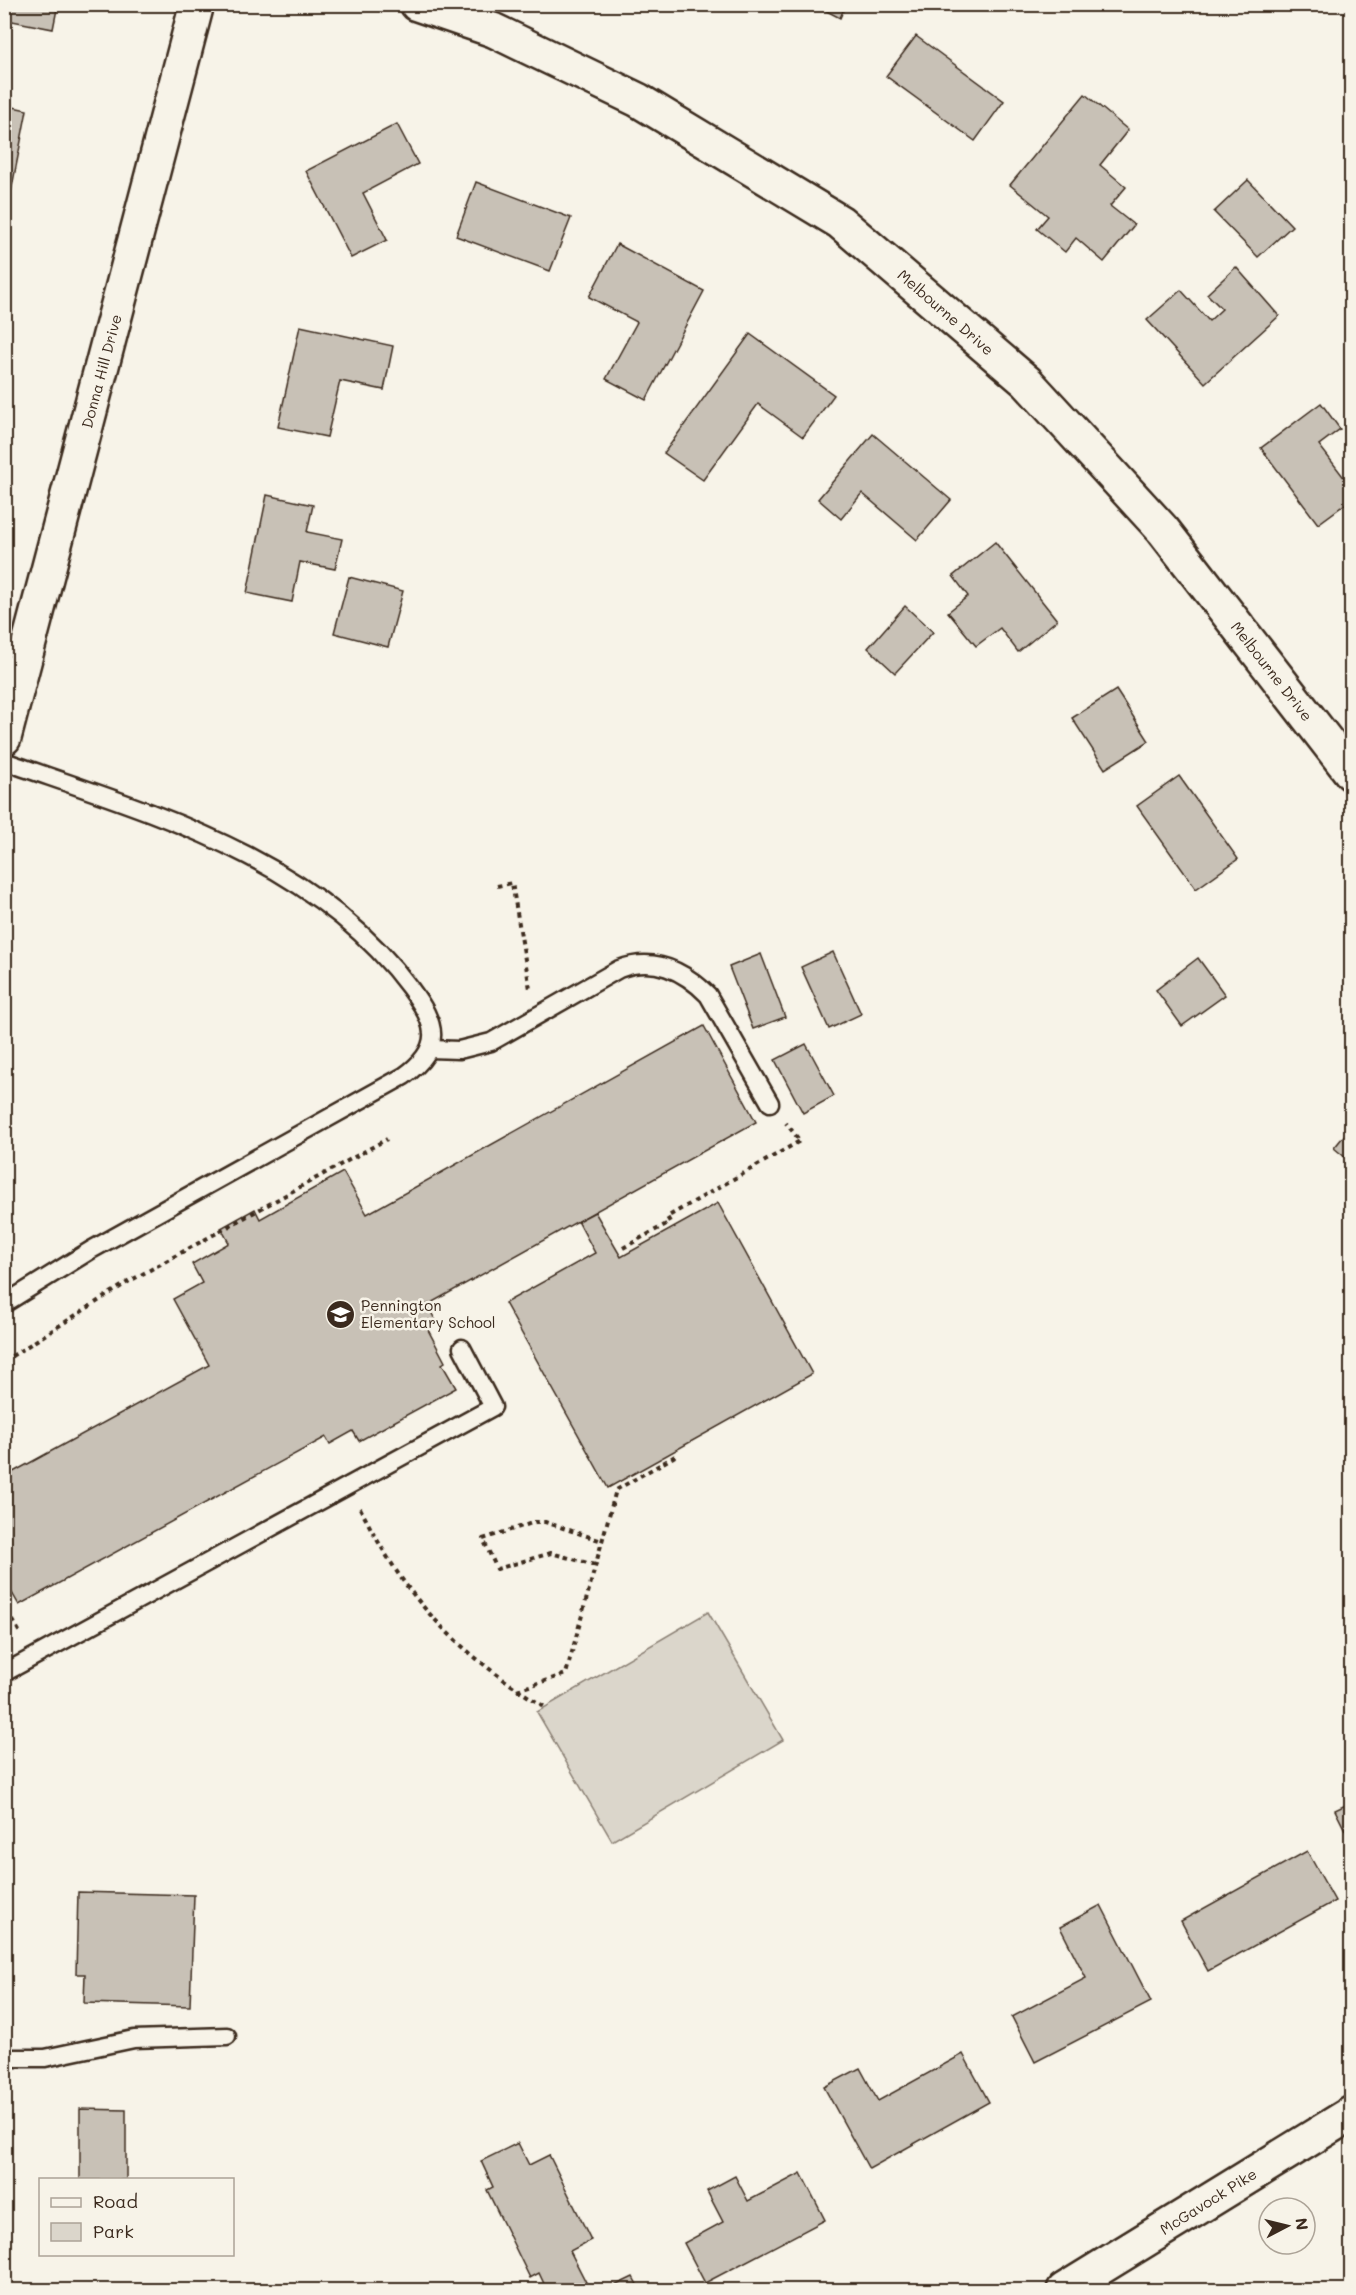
<svg xmlns="http://www.w3.org/2000/svg" width="1356" height="2295" viewBox="0 0 1356 2295" font-family="Mali,sans-serif">
<rect width="100%" height="100%" fill="#f7f3e8"/>
<filter id="ink" filterUnits="userSpaceOnUse"><feTurbulence type="fractalNoise" baseFrequency=".0167" numOctaves="2"/><feDisplacementMap in="SourceGraphic" scale="12" xChannelSelector="R" yChannelSelector="G"/><feConvolveMatrix kernelMatrix="1 2 1 2 8 2 1 2 1" color-interpolation-filters="sRGB"/></filter>
<g filter="url(#ink)">
<!-- green -->
<path fill="#dbd6cb" stroke="#8b8074" stroke-width="1.5" d="M 708,1612 L 783,1740 L 612,1841 L 537,1712 Z"/>
<!-- building -->
<g fill="#c8c1b6" stroke="#3b2a1e" stroke-width="1.5">
<path d="M 10,4 L 58,4 L 53,29 L 7,20 Z"/>
<path d="M 813,4 L 846,4 L 840,18 Z"/>
<path d="M 916,36 L 1004,101 L 975,141 L 886,76 Z"/>
<path d="M 1085,94 L 1128,130 L 1100,165 L 1126,187 L 1110,206 L 1134,225 L 1104,262 L 1076,238 L 1065,252 L 1037,229 L 1048,216 L 1010,185 Z"/>
<path d="M 4,105 L 27,110 L 6,218 L 4,218 Z"/>
<path d="M 397,124 L 418,164 L 363,193 L 387,240 L 351,258 L 306,171 Z"/>
<path d="M 1248,180 L 1292,226 L 1258,257 L 1214,212 Z"/>
<path d="M 476,182 L 571,218 L 550,271 L 456,236 Z"/>
<path d="M 617,244 L 704,291 L 646,400 L 606,379 L 637,322 L 589,297 Z"/>
<path d="M 1236,267 L 1279,316 L 1205,383 L 1147,320 L 1181,290 L 1209,321 L 1222,309 L 1207,294 Z"/>
<path d="M 300,326 L 393,346 L 384,390 L 340,381 L 327,437 L 278,427 Z"/>
<path d="M 750,334 L 834,395 L 803,437 L 758,404 L 703,480 L 664,453 Z"/>
<path d="M 1321,403 L 1340,429 L 1319,445 L 1352,488 L 1352,499 L 1318,524 L 1261,448 Z"/>
<path d="M 873,434 L 951,500 L 917,540 L 862,493 L 841,519 L 818,499 Z"/>
<path d="M 267,495 L 313,505 L 307,532 L 342,539 L 335,569 L 300,562 L 292,602 L 247,593 Z"/>
<path d="M 995,542 L 1057,620 L 1018,652 L 1000,628 L 976,646 L 948,612 L 968,596 L 953,576 Z"/>
<path d="M 349,577 L 403,591 L 388,647 L 334,633 Z"/>
<path d="M 905,606 L 933,632 L 895,673 L 868,648 Z"/>
<path d="M 1116,690 L 1149,741 L 1105,769 L 1072,718 Z"/>
<path d="M 1179,776 L 1238,859 L 1196,889 L 1137,806 Z"/>
<path d="M 833,952 L 861,1014 L 829,1029 L 801,967 Z"/>
<path d="M 761,954 L 785,1017 L 753,1029 L 729,967 Z"/>
<path d="M 1198,958 L 1225,995 L 1182,1026 L 1156,990 Z"/>
<path d="M 704,1026 L 756,1122 L 427,1305 L 436,1321 L 426,1326 L 445,1362 L 442,1364 L 456,1388 L 359,1441 L 353,1431 L 330,1444 L 326,1437 L 19,1605 L 4,1579 L 4,1477 L 209,1365 L 173,1299 L 202,1283 L 192,1264 L 229,1243 L 221,1228 L 255,1209 L 260,1219 L 343,1172 L 367,1214 Z"/>
<path d="M 806,1044 L 834,1096 L 803,1113 L 775,1060 Z"/>
<path d="M 1352,1126 L 1352,1163 L 1334,1148 Z"/>
<path d="M 718,1203 L 812,1374 L 608,1488 L 505,1303 L 595,1253 L 578,1221 L 595,1212 L 621,1257 Z"/>
<path d="M 1352,1802 L 1352,1844 L 1335,1810 Z"/>
<path d="M 1307,1851 L 1335,1901 L 1208,1971 L 1181,1921 Z"/>
<path d="M 78,1892 L 194,1895 L 190,2006 L 84,2003 L 85,1974 L 76,1974 Z"/>
<path d="M 1101,1905 L 1151,2002 L 1035,2062 L 1012,2017 L 1086,1978 L 1060,1927 Z"/>
<path d="M 963,2054 L 989,2102 L 869,2169 L 824,2087 L 860,2068 L 878,2101 Z"/>
<path d="M 80,2109 L 126,2110 L 126,2180 L 80,2180 Z"/>
<path d="M 518,2143 L 529,2165 L 549,2155 L 591,2240 L 570,2251 L 590,2290 L 547,2290 L 539,2273 L 530,2278 L 487,2190 L 493,2187 L 481,2161 Z"/>
<path d="M 801,2173 L 825,2220 L 705,2283 L 684,2243 L 723,2222 L 707,2191 L 735,2176 L 748,2201 Z"/>
<path d="M 633,2277 L 640,2290 L 606,2290 Z"/>
<path d="M 128,2286 L 128,2290 L 79,2290 Z"/>
</g>
<g fill="none" stroke-linecap="round" stroke-linejoin="round">
<defs>
<g id="service">
<path d="M 4,761 C 152,813 313,857 410,988 C 437,1024 444,1047 404,1076 L 91,1250 L 4,1304"/>
<path d="M 430,1049 L 459,1050 L 491,1042 L 619,969 C 654,956 683,970 708,995 L 770,1103"/>
<path d="M 4,1673 L 493,1407 L 462,1348"/>
<path d="M 4,2058 L 45,2058 L 134,2039 L 227,2036"/>
</g>
<g id="minor">
<path d="M 417,4 L 493,30 L 638,100 L 840,222 L 1027,382 L 1163,530 L 1352,774"/>
<path d="M 4,738 L 197,4"/>
</g>
<path id="secondary" d="M 1064,2290 L 1352,2113"/>
</defs>
<!-- service casing -->
<use href="#service" stroke="#3b2a1e" stroke-width="21"/>
<!-- minor casing -->
<use href="#minor" stroke="#3b2a1e" stroke-width="38"/>
<!-- secondary casing -->
<use href="#secondary" stroke="#3b2a1e" stroke-width="38"/>
<!-- path -->
<g stroke="#3b2a1e" stroke-width="4" stroke-dasharray="4.5 4.5" stroke-linecap="butt">
<path d="M 497,886 L 512,883 L 530,989"/>
<path d="M 623,1248 L 670,1222 L 667,1217 L 800,1141 L 786,1123"/>
<path d="M 4,1361 L 128,1282 L 387,1139"/>
<path d="M 360,1508 C 370,1527 380,1546 392,1564 C 429,1624 486,1671 545,1707"/>
<path d="M 595,1565 L 551,1553 L 497,1569 L 483,1539 L 535,1522 L 545,1522 L 602,1541"/>
<path d="M 4,1604 L 20,1633"/>
<path d="M 517,1690 L 566,1674 L 616,1490 L 675,1456"/>
</g>
<!-- service -->
<use href="#service" stroke="#f7f3e8" stroke-width="16"/>
<!-- minor -->
<use href="#minor" stroke="#f7f3e8" stroke-width="33"/>
<!-- secondary -->
<use href="#secondary" stroke="#f7f3e8" stroke-width="33"/>
</g>
</g>
<!-- icons -->
<defs>
<symbol id="school-disc" viewBox="-11 -11 22 22"><circle r="9.5" fill="#3b2a1e" stroke="#f7f3e8"/><path d="M0-5L7-2L0 1L-7-2ZM-4 1L0 2.5L4 1V4Q0 6-4 4Z" fill="#fff"/></symbol>
</defs>
<g fill-rule="evenodd">
<use href="#school-disc" x="324" y="1298" width="33" height="33"/>
</g>
<g text-anchor="middle" dominant-baseline="central" stroke-width="5" stroke-linejoin="round" paint-order="stroke">
<!-- street labels -->
<g font-size="15" fill="#3b2a1e" stroke="#f7f3e8">
<text transform="translate(946 312) rotate(41)">Melbourne Drive</text>
<text transform="translate(101 371) rotate(-75)">Donna Hill Drive</text>
<text transform="translate(1272 671) rotate(52)">Melbourne Drive</text>
<text transform="translate(1208 2201) rotate(-32)">McGavock Pike</text>
</g>
<!-- poi labels -->
<g font-size="15" fill="#3b2a1e" stroke="#f7f3e8" text-anchor="start">
<text x="361" y="1305">Pennington<tspan x="361" dy="17">Elementary School</tspan></text>
</g>
</g>
<!-- margin -->
<rect width="1356" height="2295" fill="none" stroke="#f7f3e8" stroke-width="24"/>
<rect x="12" y="12" width="1332" height="2271" fill="none" stroke="#3b2a1e" stroke-width="2" filter="url(#ink)"/>
<!-- legend -->
<rect x="39" y="2178" width="195" height="78" fill="#f7f3e8" stroke="#aca397" stroke-width="1.5"/>
<rect x="51" y="2198" width="30" height="9" fill="#f7f3e8" stroke="#aca397" stroke-width="1.5"/>
<text x="93" y="2208" font-size="18" fill="#3b2a1e">Road</text>
<rect x="51" y="2223" width="30" height="18" fill="#dbd6cb" stroke="#aca397" stroke-width="1.5"/>
<text x="93" y="2238" font-size="18" fill="#3b2a1e">Park</text>
<!-- north arrow -->
<g transform="translate(1287 2226) rotate(83)"><circle r="28" fill="#f7f3e8" stroke="#aca397" stroke-width="1.5"/>
<path d="M0-4.5L10 22L0 15L-10 22Z" fill="#3b2a1e"/>
<text y="-9" font-size="16" font-weight="bold" text-anchor="middle" fill="#3b2a1e">N</text>
</g>
</svg>
